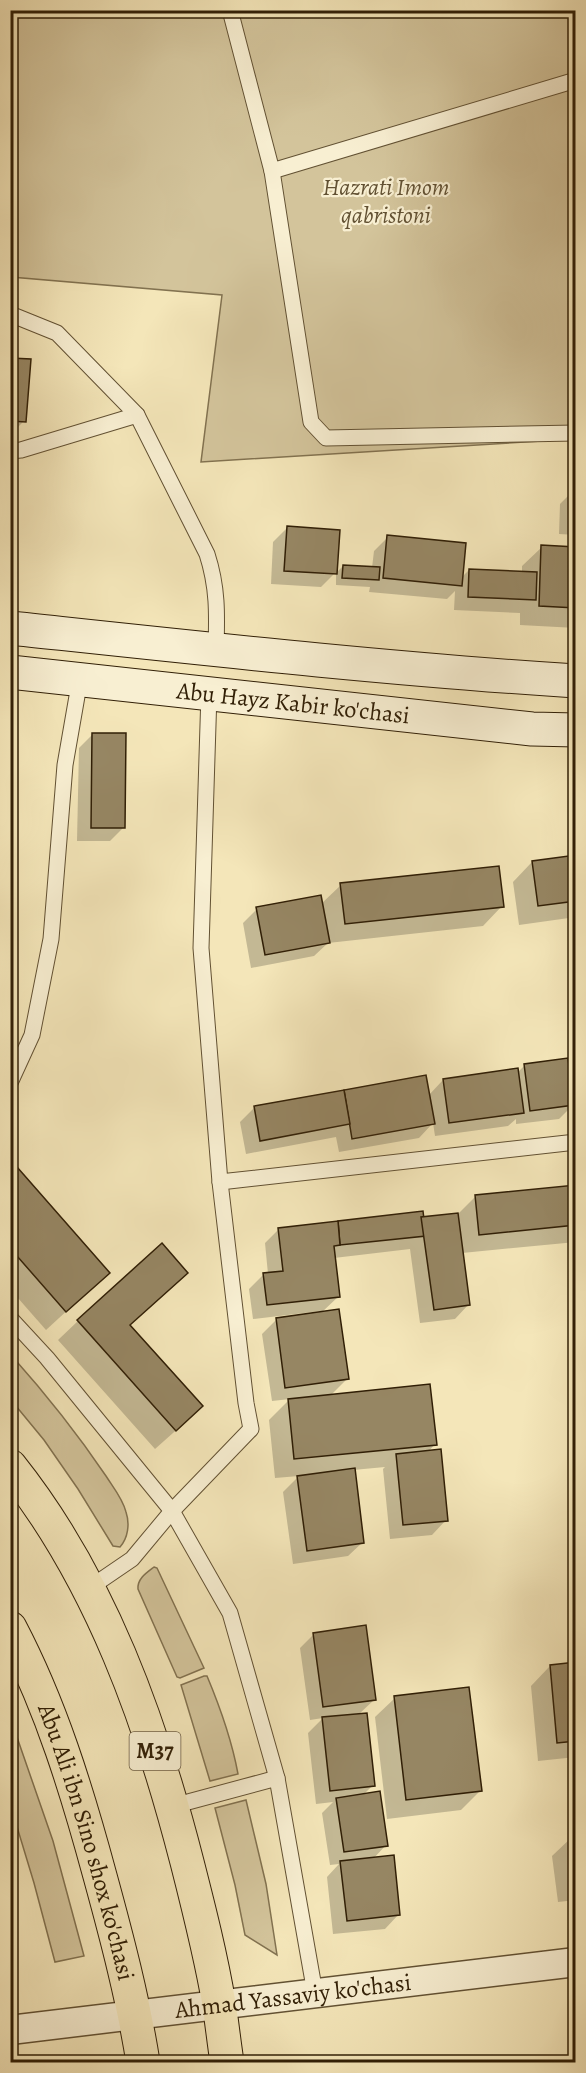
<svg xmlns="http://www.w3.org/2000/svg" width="586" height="2073" viewBox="0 0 586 2073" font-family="Alegreya,serif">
<rect width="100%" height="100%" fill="#f4e6b9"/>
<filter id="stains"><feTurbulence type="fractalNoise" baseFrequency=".00333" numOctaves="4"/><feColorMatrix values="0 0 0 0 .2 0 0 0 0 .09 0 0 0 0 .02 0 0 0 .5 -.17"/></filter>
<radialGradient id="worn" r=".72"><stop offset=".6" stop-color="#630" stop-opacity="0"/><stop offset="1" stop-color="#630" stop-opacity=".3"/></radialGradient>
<!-- green -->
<g fill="#d3c49b" stroke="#827250" stroke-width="1.5">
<path d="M 10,11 L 575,11 L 575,439 L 201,462 L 222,295 L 11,277 Z"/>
<path d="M 11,1355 C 45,1393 77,1433 106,1476 C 113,1487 123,1499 126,1512 C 130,1524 128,1538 120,1547 L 113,1546 L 78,1489 L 44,1440 L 11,1400 Z"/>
<path d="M 154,1567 L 157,1568 L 204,1668 L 180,1678 L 177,1677 L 138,1589 C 137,1579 146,1573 154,1567 Z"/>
<path d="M 204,1676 L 207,1676 C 220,1707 232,1741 238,1774 L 210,1781 L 181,1685 Z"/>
<path d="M 10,1717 L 53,1841 L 84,1956 L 55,1962 L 34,1883 L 11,1807 Z"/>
<path d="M 246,1800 L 266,1884 L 277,1955 L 245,1935 L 235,1885 L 215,1808 Z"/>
</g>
<!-- shadow -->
<g fill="#0003">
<path d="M 10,359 L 24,421 L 10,435 Z"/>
<path d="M 574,490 L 576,535 L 559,534 L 560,504 Z"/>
<path d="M 287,528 L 335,573 L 321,587 L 271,584 L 273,542 Z"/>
<path d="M 388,537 L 461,578 L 469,570 L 522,573 L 522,566 L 542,547 L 576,548 L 576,628 L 520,625 L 520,613 L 454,610 L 455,591 L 447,599 L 369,592 L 370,587 L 336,585 L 336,573 L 343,566 L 372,568 L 374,551 Z"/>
<path d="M 93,734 L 124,827 L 110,841 L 77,841 L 79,748 Z"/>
<path d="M 576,856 L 576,917 L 519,925 L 513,882 L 532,862 Z"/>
<path d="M 341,885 L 502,906 L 483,926 L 328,943 L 314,956 L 251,968 L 243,923 L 257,909 L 321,904 Z"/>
<path d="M 524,1066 L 573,1105 L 559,1119 L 516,1124 L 516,1119 L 508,1126 L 435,1136 L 433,1123 L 419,1138 L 339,1152 L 336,1137 L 246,1154 L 240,1122 L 254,1108 L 428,1096 L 443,1080 L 517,1073 Z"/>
<path d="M 10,1161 L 108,1273 L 46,1330 L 10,1289 Z"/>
<path d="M 576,1186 L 576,1242 L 462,1253 L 469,1304 L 455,1319 L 420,1323 L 410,1249 L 334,1258 L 339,1296 L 321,1313 L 347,1379 L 330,1396 L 435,1444 L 428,1452 L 446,1520 L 432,1535 L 390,1539 L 383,1469 L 385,1467 L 353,1470 L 363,1542 L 348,1556 L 293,1564 L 283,1492 L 299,1476 L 275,1478 L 269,1420 L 290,1399 L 272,1401 L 262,1334 L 276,1320 L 321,1313 L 321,1311 L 253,1319 L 249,1289 L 264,1274 L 268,1274 L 265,1243 L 279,1229 L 422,1219 L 458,1214 L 476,1196 Z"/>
<path d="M 186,1273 L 129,1326 L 182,1425 L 155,1449 L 58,1340 L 78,1321 Z"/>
<path d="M 314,1634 L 375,1699 L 358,1715 L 373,1785 L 363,1795 L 386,1845 L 373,1859 L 399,1914 L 385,1929 L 333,1934 L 327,1877 L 339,1864 L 330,1865 L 322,1813 L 333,1802 L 316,1804 L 308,1733 L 323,1718 L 310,1720 L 300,1648 Z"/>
<path d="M 576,1664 L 576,1757 L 538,1761 L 531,1686 L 550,1666 Z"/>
<path d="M 395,1698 L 480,1791 L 461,1810 L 387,1819 L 375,1717 Z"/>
<path d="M 576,1836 L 576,1900 L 558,1902 L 552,1856 L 572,1837 Z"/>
</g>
<!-- building -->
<g fill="#968663" stroke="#311f06" stroke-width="1.5">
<path d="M 10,358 L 31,359 L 26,422 L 10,421 Z"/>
<path d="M 574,488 L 576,488 L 576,520 L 573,520 Z"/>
<path d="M 287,526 L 340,530 L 337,574 L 284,571 Z"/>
<path d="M 387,535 L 466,543 L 462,586 L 383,578 Z"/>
<path d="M 541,545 L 576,547 L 576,608 L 539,606 Z"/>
<path d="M 343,565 L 380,567 L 379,580 L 342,578 Z"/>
<path d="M 469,569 L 537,572 L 536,600 L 468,597 Z"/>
<path d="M 92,733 L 126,733 L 125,828 L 91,828 Z"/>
<path d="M 576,855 L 576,901 L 538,906 L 532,861 Z"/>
<path d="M 499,866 L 504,907 L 345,924 L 340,883 Z"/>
<path d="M 321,895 L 330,943 L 265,955 L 256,907 Z"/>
<path d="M 568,1058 L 574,1105 L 530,1111 L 524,1064 Z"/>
<path d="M 518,1068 L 524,1113 L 449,1123 L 443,1079 Z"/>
<path d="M 426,1075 L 435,1124 L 352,1139 L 344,1090 Z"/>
<path d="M 344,1090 L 350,1124 L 260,1141 L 254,1106 Z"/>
<path d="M 10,1159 L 110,1273 L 66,1312 L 10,1248 Z"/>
<path d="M 576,1185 L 576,1225 L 479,1235 L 475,1195 Z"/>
<path d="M 423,1211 L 426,1236 L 340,1245 L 338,1221 Z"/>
<path d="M 458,1213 L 470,1305 L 434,1310 L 421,1217 Z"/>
<path d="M 338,1221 L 340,1245 L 334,1246 L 340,1297 L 267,1305 L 263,1273 L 283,1271 L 278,1228 Z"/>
<path d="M 162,1243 L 188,1273 L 130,1325 L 203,1406 L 176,1431 L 77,1320 Z"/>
<path d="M 339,1309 L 349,1379 L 285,1388 L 276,1318 Z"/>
<path d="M 430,1384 L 437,1445 L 294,1459 L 288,1399 Z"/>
<path d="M 441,1449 L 448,1521 L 403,1525 L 396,1454 Z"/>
<path d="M 355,1468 L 364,1543 L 307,1551 L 297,1476 Z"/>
<path d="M 366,1625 L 376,1700 L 323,1707 L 313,1633 Z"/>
<path d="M 576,1662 L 576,1741 L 557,1743 L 550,1665 Z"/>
<path d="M 469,1687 L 482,1791 L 406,1800 L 394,1696 Z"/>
<path d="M 367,1713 L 375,1786 L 330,1791 L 322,1717 Z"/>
<path d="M 380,1791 L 388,1846 L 344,1852 L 336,1798 Z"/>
<path d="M 571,1835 L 576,1835 L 576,1871 Z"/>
<path d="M 394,1855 L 400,1915 L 347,1921 L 340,1861 Z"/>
</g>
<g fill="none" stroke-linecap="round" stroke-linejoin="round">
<defs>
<g id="service">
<path d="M 230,10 L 272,171 L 576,80"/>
<path d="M 272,171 L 311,422 L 326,438 L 576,433"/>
<path d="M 10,314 L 57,333 L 137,415 L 207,554 C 218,588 217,615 216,650"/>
<path d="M 10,451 L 21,450 L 137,415"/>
<path d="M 10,1083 L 32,1035 L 51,939 L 65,765 L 80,679"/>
<path d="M 220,1182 L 576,1142"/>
<path d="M 10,1318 L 47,1358 L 172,1511 L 230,1613 L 277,1778 L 315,1993"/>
<path d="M 88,1589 L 132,1559 L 172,1511 L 251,1429 L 246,1403 L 220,1182 L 201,948 L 209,693"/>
<path d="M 173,1806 L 277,1778"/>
</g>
<g id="minor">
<path id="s1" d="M 10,2030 L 576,1962"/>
</g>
<g id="secondary">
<path d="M 10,628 C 198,648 387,669 576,681"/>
<path id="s2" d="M 10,672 L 532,729 L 576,730"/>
</g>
<g id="primary">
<path d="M 10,1466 C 101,1580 151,1722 187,1862 C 199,1909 211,1956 219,2004 C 222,2023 224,2043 227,2062"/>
<path id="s3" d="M 10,1628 C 51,1706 77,1791 100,1876 C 117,1938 133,1999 143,2062"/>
</g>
</defs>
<!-- service casing -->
<use href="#service" stroke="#625133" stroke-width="17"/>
<!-- minor casing -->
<use href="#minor" stroke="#625133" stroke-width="31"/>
<!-- secondary casing -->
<use href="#secondary" stroke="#311f06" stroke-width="35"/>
<!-- primary casing -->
<use href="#primary" stroke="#311f06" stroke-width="35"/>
<!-- service -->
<use href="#service" stroke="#f8efd2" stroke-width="15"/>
<!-- minor -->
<use href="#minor" stroke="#f8efd2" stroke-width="28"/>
<!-- secondary -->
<use href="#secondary" stroke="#f8efd2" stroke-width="33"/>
<!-- primary -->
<use href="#primary" stroke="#f4e6b9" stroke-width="33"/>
</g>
<g text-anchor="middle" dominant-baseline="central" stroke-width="4.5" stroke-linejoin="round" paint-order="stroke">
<!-- shield labels -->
<rect fill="#f8efd2" stroke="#6d5d43" stroke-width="1.5" x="129.5" y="1732" width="51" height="38" rx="4.5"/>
<g font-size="22" font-weight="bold" fill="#311f06">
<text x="155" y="1751">M37</text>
</g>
<!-- park labels -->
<g font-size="24" font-style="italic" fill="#625133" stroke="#f8efd2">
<text x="386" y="187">Hazrati Imom<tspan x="386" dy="28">qabristoni</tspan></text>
</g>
<!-- street labels -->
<g font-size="24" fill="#311f06" stroke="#f8efd2">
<text stroke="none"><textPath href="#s2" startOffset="285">Abu Hayz Kabir ko'chasi</textPath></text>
<text stroke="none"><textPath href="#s3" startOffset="228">Abu Ali ibn Sino shox ko'chasi</textPath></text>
<text stroke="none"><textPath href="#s1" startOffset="285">Ahmad Yassaviy ko'chasi</textPath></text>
</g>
</g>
<!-- margin -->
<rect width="586" height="2073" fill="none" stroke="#f4e6b9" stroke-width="36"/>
<rect x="12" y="12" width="562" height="2049" fill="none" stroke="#311f06" stroke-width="3"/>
<rect x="18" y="18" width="550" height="2037" fill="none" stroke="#311f06" stroke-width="1.5"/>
<rect width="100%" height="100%" filter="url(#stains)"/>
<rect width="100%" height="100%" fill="url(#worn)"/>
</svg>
